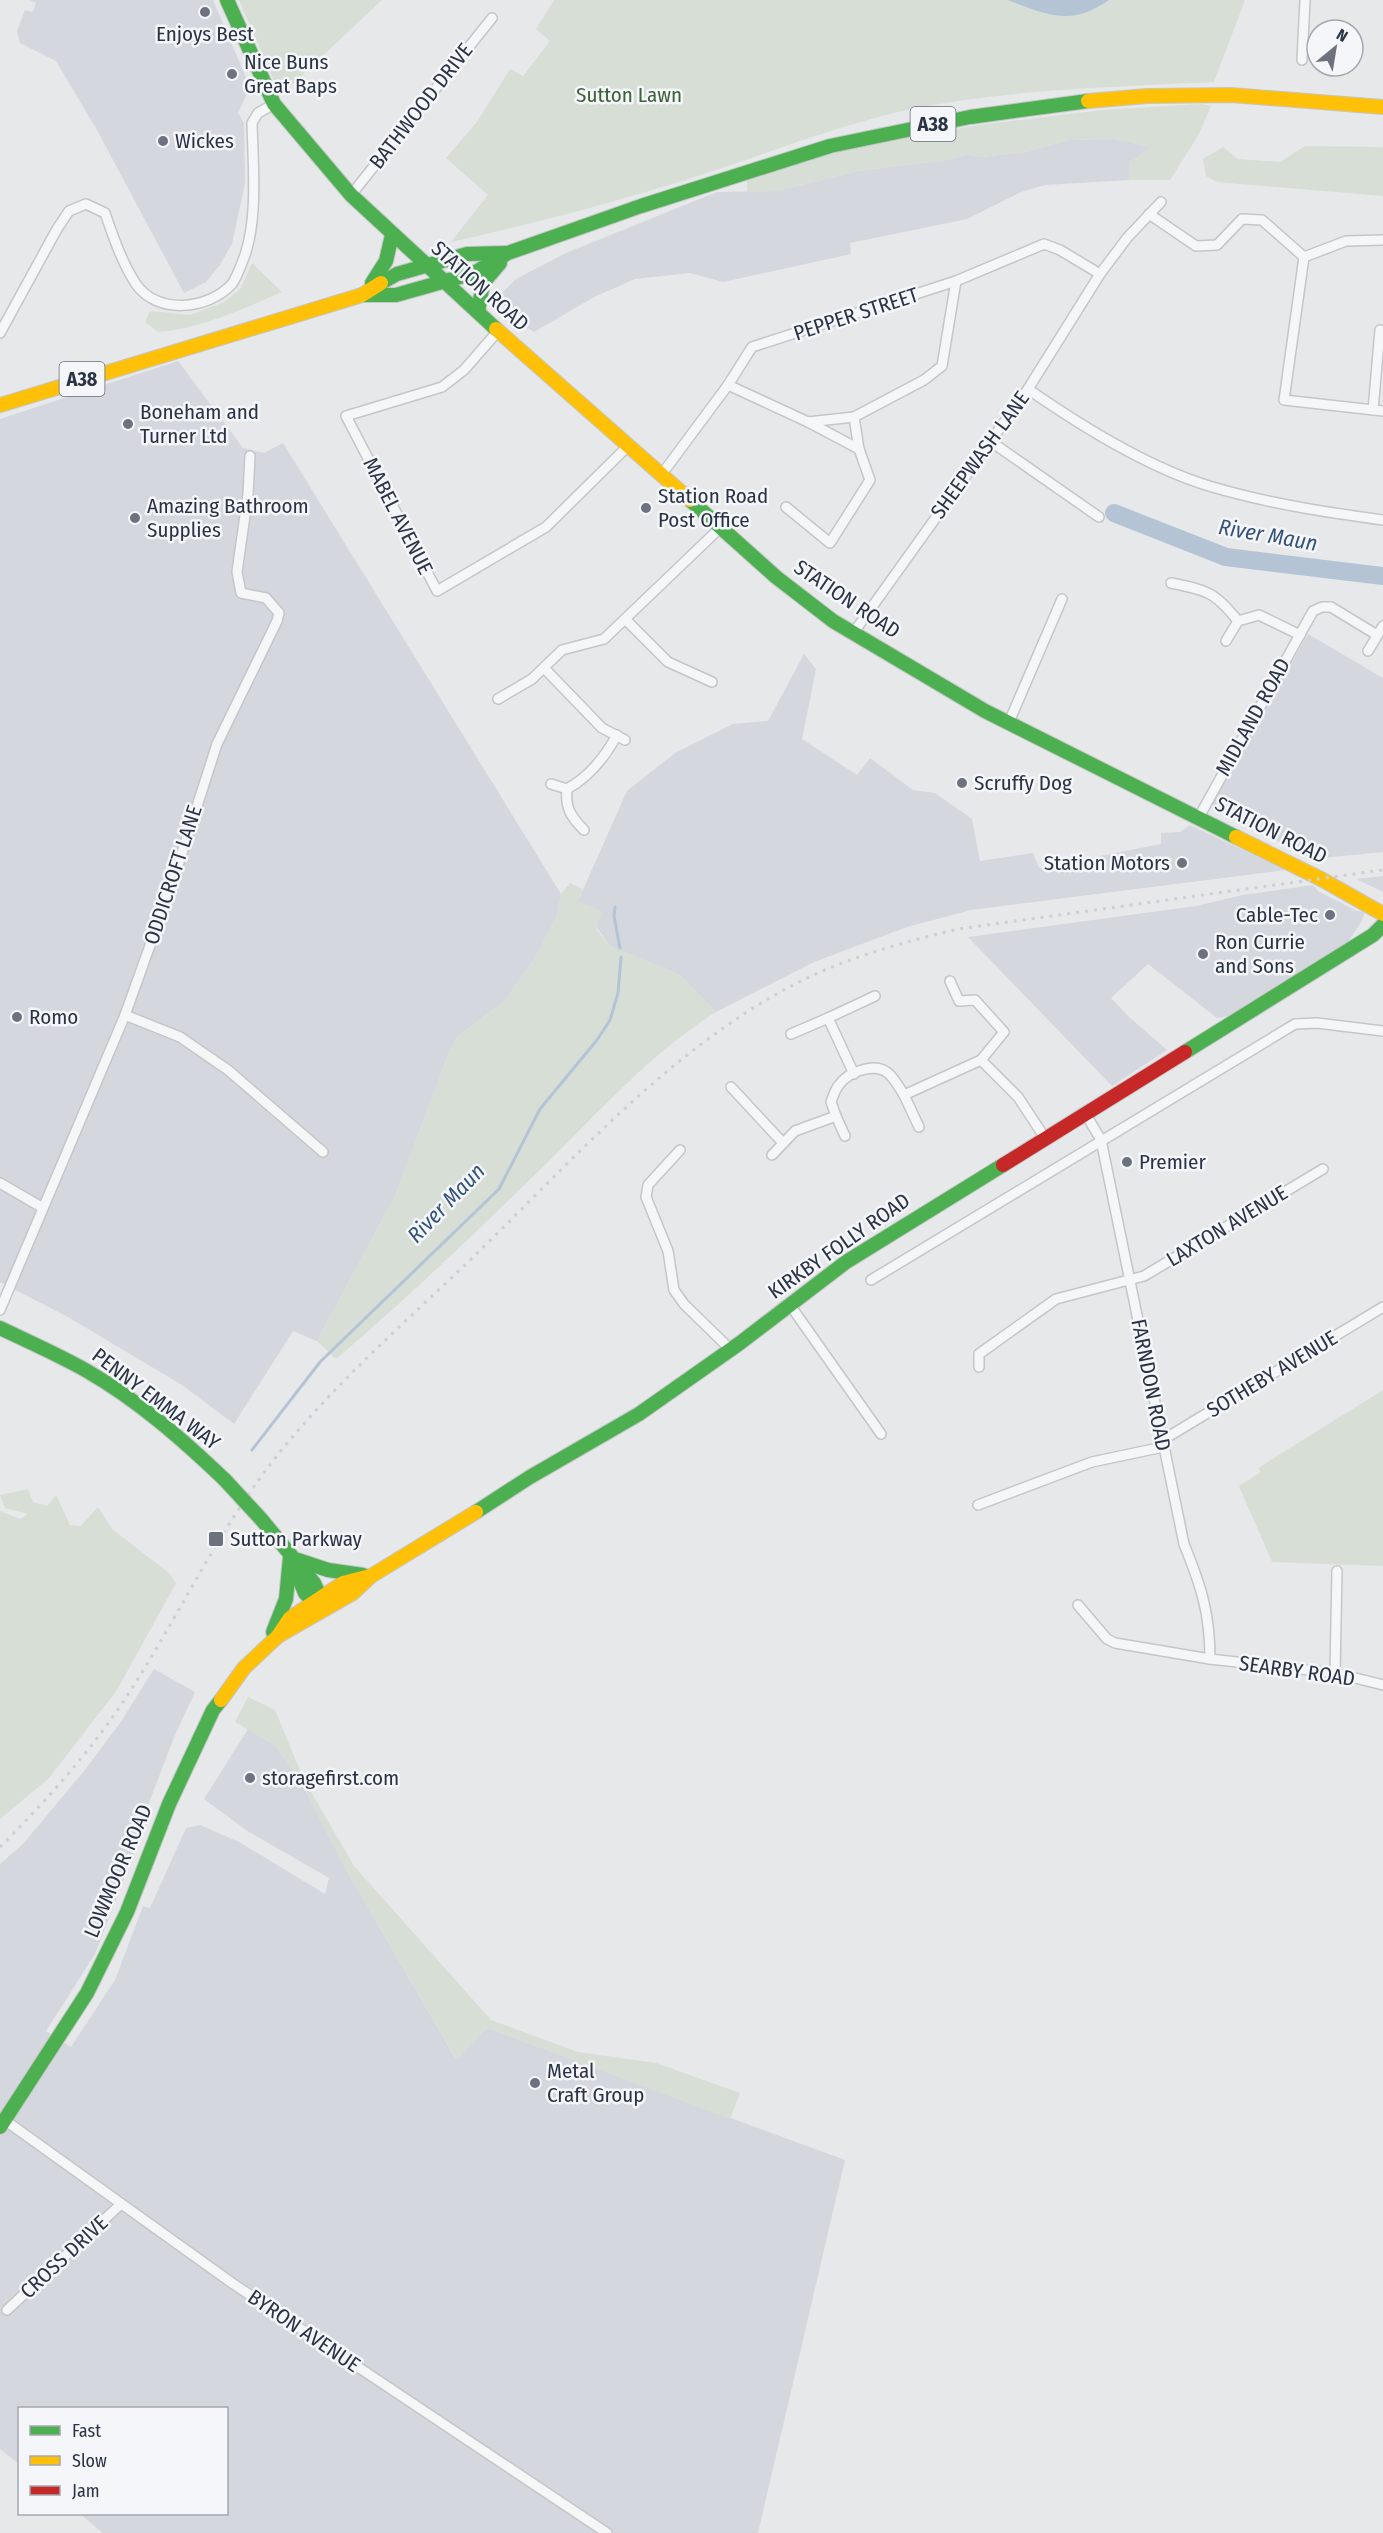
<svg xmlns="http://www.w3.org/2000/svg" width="1383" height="2533" viewBox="0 0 1383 2533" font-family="'Fira Sans Condensed',sans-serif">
<rect width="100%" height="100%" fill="#e6e8ea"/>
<!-- built -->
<g fill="#d4d7dd">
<path d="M 30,0 L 213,0 L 250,87 L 238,113 L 244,123 L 245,183 L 232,244 L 220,265 L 206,282 L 184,293 L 97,130 L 56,61 L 20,43 L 17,31 L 25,10 L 33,12 L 36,3 Z"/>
<path d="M 1113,139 L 1152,147 L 1129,163 L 1129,180 L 1045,185 L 1021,192 L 967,219 L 850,243 L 851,254 L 723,282 L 690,273 L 635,279 L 594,297 L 534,332 L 509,316 L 500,295 L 516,279 L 566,253 L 717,192 L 777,191 L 858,171 L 948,160 L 967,154 L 982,157 L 1025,152 L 1069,140 Z"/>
<path d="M 178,361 L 243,448 L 264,453 L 283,443 L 561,894 L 557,915 L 534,960 L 504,1001 L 457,1037 L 449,1052 L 395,1196 L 317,1341 L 293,1331 L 234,1424 L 182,1385 L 68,1317 L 0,1282 L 0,419 Z"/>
<path d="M 1308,634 L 1383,678 L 1383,852 L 1312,859 L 1210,805 Z"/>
<path d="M 804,654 L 816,669 L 802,739 L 857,775 L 870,758 L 913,790 L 935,793 L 972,819 L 980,861 L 1033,853 L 1039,868 L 1161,844 L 1161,833 L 1180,832 L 1190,825 L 1285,870 L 971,910 L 907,927 L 814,962 L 716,1012 L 680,975 L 610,946 L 578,901 L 627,791 L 675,753 L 733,724 L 768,721 Z"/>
<path d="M 1383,876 L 1383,892 L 1356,879 Z"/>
<path d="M 1313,885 L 1318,891 L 1357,911 L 1365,912 L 1361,922 L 1348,942 L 1311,968 L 1234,1015 L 1217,1018 L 1148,964 L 1111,998 L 1128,1016 L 1167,1050 L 1112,1086 L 968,937 L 1196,906 L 1243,895 Z"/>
<path d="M 154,1669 L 195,1692 L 175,1735 L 143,1818 L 133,1855 L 95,1954 L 46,2031 L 71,2047 L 115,1980 L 143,1906 L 150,1908 L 186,1828 L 200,1825 L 239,1842 L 325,1894 L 329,1878 L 246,1830 L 204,1799 L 248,1729 L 276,1746 L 303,1786 L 344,1866 L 456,2059 L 487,2028 L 845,2160 L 758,2533 L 103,2533 L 80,2514 L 226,2514 L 226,2408 L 20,2408 L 19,2464 L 0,2449 L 0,1864 L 23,1844 L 84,1771 L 120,1723 Z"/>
</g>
<!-- green -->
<g fill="#d6ded6">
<path d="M 239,0 L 382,0 L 283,93 L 273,79 Z"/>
<path d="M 554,0 L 1245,0 L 1214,82 C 1115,87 1014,89 917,108 C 853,121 792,144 731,165 C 640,196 545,221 451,242 L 488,195 L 446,158 L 477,122 L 510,69 L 523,76 L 550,41 L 536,29 Z"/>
<path d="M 1201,104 L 1211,106 L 1198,136 L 1170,180 L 1129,180 L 1129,163 L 1151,147 L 1113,139 L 1069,140 L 1025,152 L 982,157 L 967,154 L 948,160 L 858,171 L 777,191 L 747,192 L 747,179 L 866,144 L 979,125 L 1103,110 Z"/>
<path d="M 1305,146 L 1383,147 L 1383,196 L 1217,182 L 1206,176 L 1203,159 L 1223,147 L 1238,159 L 1280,162 Z"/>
<path d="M 252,263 L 282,292 C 242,309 202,328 158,332 L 145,322 L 150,311 L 190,315 L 224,302 L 241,288 Z"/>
<path d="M 570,883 L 583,889 L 578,901 L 602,911 L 596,929 L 610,946 L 680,975 L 716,1012 C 651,1053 601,1110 547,1163 C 478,1230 409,1297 336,1359 L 317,1341 L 395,1196 L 449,1052 L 457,1037 L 504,1001 L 534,960 L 557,915 L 561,894 Z"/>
<path d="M 1383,1390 L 1383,1566 L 1272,1562 L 1239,1486 L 1261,1472 L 1258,1468 Z"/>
<path d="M 28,1489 L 33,1502 L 47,1506 L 56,1495 L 70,1525 L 81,1526 L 98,1507 L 112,1529 L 169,1573 L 176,1583 L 117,1690 L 49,1778 L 0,1819 L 0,1511 L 20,1519 L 28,1514 L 5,1508 L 0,1495 Z"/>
<path d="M 248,1697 L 275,1710 L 304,1780 L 354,1866 L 491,2020 L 578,2052 L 656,2063 L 740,2093 L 730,2119 L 487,2028 L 457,2060 L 344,1866 L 303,1786 L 276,1746 L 235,1722 Z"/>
</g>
<!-- water -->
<path fill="#b4c4d5" d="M 1007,0 L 1109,0 C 1070,27 1048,15 1007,0 Z"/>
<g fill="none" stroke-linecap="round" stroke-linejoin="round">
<!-- stream -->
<g stroke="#b4c4d5" stroke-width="3">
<path d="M 615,907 L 614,916 L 620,948"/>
<path d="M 252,1450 L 320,1362 L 499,1189 L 540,1109 L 597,1040 L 610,1020 L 618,993 L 621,957"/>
</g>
<!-- river -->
<path stroke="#b4c4d5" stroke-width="18" d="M 1114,513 L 1226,557 L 1383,576"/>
<defs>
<g id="street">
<path d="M 1302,60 L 1305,0"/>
<path d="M 351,195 L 492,18"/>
<path d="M 1149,214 L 1196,246 L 1217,245 L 1242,219 L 1262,220 L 1304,257 L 1346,241 L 1383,240"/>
<path d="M 1304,257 L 1284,400 L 1383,411"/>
<path d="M 498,331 L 464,370 L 442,387 L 346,416 L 437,591 L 546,527 L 629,445"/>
<path d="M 0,333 L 57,229 L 69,211 L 86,204 L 105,213 C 113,236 122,263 136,284 C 157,315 208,310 232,284 C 237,277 242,263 245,255 C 258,216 253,164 252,123 L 258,113 L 274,104"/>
<path d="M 728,385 L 808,422 L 859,449"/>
<path d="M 1028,389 C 1081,426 1147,467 1209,486 C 1266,503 1324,512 1383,520"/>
<path d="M 1373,410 L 1380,330"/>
<path d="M 808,422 L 854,417"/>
<path d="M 990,441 L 1099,517"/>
<path d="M 662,474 L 728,385 L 752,347 L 956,281 L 1044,244 L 1060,250 L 1100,274"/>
<path d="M 786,507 L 830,543 L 870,480 L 859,449 L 854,417 L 924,380 L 942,366 L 956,281"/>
<path d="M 1171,583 C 1207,590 1215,592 1238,621"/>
<path d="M 625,619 L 668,662 L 712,682"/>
<path d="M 854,632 L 1028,389 L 1100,274 L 1127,238 L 1161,202"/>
<path d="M 1226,641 L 1238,621 L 1259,615 L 1300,635"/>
<path d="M 1368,651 L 1383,626"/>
<path d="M 544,668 L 602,728 L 625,740"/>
<path d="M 498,699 L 532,679 L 562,650 L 604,639 L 720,528"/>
<path d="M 1009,722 L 1062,599"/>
<path d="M 551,784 L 567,789"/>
<path d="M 1199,817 L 1313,611 L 1322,607 L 1331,607 L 1377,635"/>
<path d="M 584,830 C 571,817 565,808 567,789 C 589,777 605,757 617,735"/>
<path d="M 950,981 L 959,1001 L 975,1000 L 1004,1032 L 981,1060 L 1018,1097 L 1045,1138"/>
<path d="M 125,1015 L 180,1037 L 228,1070 L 323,1152"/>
<path d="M 791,1034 L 828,1018"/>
<path d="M 854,1074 L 828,1018 L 875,996"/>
<path d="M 731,1087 L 783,1143"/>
<path d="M 904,1095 L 919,1127"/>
<path d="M 1085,1113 L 1101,1140 L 1184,1544 C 1201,1586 1210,1613 1210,1659"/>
<path d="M 836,1116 L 845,1136"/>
<path d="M 680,1150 L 648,1185 L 646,1197 L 668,1251 L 674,1290 L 684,1304 L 731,1350"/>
<path d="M 772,1155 L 795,1131 L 836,1116 L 831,1102 C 833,1097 835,1089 839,1085 C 849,1071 877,1061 890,1075 C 896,1081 900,1089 904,1095 L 981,1060"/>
<path d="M 0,1183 L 43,1208"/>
<path d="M 871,1280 L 1295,1024 L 1317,1023 L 1383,1031"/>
<path d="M 790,1305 L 881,1434"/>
<path d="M 0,1310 L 125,1015 L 171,887 L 217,744 L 277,621 L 279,613 L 266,598 L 241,593 L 237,572 L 248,494 L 250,456"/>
<path d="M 979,1367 L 979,1354 L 1056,1299 L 1144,1276 L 1323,1169"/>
<path d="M 1161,1438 L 1171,1435 L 1383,1307"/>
<path d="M 978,1505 L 1092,1462 L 1163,1447"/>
<path d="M 1078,1605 L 1107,1639 L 1115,1643 L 1210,1659 L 1335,1673 L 1383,1685"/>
<path d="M 1335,1673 L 1337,1571"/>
<path d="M 6,2121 L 232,2283 L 607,2533"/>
<path d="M 7,2310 L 121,2204"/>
</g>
<g id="fast">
<path d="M 227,0 L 274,104 L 351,195 L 496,329"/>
<path d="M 372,283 L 386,261 L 392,235"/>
<path d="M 381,283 L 397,274 L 467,254 L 505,253"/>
<path d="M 362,295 L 396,295 L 474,273 L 508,253 L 641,206 L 830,146 L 970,117 L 1088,101"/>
<path d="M 478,312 L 483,283 L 500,263"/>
<path d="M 690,500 L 776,577 L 833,621 L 985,711 L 1236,837"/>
<path d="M 1185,1052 L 1373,935 L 1383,925"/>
<path d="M 0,1328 C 29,1342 59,1355 87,1371 C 138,1400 183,1440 225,1480"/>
<path d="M 476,1512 L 530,1477 L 639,1414 L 740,1343 L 846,1262 L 1003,1165"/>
<path d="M 261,1519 L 314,1583 L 324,1605"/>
<path d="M 298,1560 L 328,1570 L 363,1575"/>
<path d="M 293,1564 L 305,1593 L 317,1606"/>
<path d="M 273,1632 L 286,1599 L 290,1557"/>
<path d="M 0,2127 L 87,1993 L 127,1912 L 169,1804 L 213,1710 L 221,1700"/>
</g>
<g id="slow">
<path d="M 1088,101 L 1147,96 L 1231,95 L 1383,107"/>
<path d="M 496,329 L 690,500"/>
<path d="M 0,405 L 362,295 L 381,283"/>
<path d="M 1236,837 L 1321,879 L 1383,914"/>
<path d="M 278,1636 L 353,1593 L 371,1576 L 476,1512"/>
<path d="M 221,1700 L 244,1668 L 278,1636 L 290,1618 L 343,1583 L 370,1576"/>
</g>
<path id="jam" d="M 1003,1165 L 1185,1052"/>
</defs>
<!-- street casing -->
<use href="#street" stroke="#c4c6c8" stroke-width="12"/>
<!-- fast casing -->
<use href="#fast" stroke="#c4c6c8" stroke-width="16"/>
<!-- slow casing -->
<use href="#slow" stroke="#c4c6c8" stroke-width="16"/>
<!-- jam casing -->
<use href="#jam" stroke="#c4c6c8" stroke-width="16"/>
<!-- street -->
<use href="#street" stroke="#f5f6f7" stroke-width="9"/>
<!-- fast -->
<use href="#fast" stroke="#4caf50" stroke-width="14"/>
<!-- slow -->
<use href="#slow" stroke="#ffc107" stroke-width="14"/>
<!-- jam -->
<use href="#jam" stroke="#c62828" stroke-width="14"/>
<!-- rail -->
<path stroke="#cecfd2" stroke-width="3" stroke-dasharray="3 6" stroke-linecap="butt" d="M 0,1847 C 47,1800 91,1751 127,1696 C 173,1626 209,1549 258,1481 C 316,1400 394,1333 466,1264 C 570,1164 672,1045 803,980 C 852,956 905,942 958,929 L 1383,870"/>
<defs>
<path id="fast-bridge" d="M 225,1480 L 261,1519"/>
</defs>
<!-- fast-bridge casing -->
<use href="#fast-bridge" stroke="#c4c6c8" stroke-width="16" stroke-linecap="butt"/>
<!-- fast-bridge -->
<use href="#fast-bridge" stroke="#4caf50" stroke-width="14"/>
</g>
<!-- markers -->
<g fill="#6c737f" stroke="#f4f6f9" stroke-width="2">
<circle cx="205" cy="12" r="6"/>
<circle cx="232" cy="74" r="6"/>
<circle cx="163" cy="141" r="6"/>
<circle cx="128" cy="424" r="6"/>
<circle cx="646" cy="508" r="6"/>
<circle cx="135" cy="518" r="6"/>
<circle cx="962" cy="783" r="6"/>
<circle cx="1182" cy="863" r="6"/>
<circle cx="1330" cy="915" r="6"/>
<circle cx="1203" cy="954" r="6"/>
<circle cx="17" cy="1017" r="6"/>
<circle cx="1127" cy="1162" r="6"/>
<rect x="208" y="1531" width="16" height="16" rx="3"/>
<circle cx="250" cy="1778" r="6"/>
<circle cx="535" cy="2083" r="6"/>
</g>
<g text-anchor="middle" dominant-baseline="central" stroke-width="5" stroke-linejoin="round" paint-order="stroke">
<!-- shield labels -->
<g fill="#f4f6f9" stroke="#676e7b" stroke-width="1.5">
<rect x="910.5" y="107" width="45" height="34" rx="4.5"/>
<rect x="59.5" y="362" width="45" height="34" rx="4.5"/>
</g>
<g font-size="20" font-weight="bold" fill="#2b3445">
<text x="933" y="124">A38</text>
<text x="82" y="379">A38</text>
</g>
<!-- poi labels -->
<g font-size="21" fill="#2b3445" stroke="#f4f6f9" text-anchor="start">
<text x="205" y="34" text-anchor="middle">Enjoys Best</text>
<text x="244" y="62">Nice Buns<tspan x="244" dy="24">Great Baps</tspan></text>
<text x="175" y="141">Wickes</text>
<text x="140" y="412">Boneham and<tspan x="140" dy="24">Turner Ltd</tspan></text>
<text x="658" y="496">Station Road<tspan x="658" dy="24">Post Office</tspan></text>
<text x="147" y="506">Amazing Bathroom<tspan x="147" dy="24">Supplies</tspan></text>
<text x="974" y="783">Scruffy Dog</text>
<text x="1170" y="863" text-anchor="end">Station Motors</text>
<text x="1318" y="915" text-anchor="end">Cable-Tec</text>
<text x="1215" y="942">Ron Currie<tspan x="1215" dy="24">and Sons</tspan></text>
<text x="29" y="1017">Romo</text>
<text x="1139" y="1162">Premier</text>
<text x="230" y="1539">Sutton Parkway</text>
<text x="262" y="1778">storagefirst.com</text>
<text x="547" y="2071">Metal<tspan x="547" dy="24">Craft Group</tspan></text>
</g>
<!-- park labels -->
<g font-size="21" fill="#3f6138" stroke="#f4f6f9">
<text x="629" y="95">Sutton Lawn</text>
</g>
<!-- street labels -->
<g font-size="21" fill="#2b3445" stroke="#f4f6f9">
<text transform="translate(421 106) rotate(-52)">BATHWOOD DRIVE</text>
<text transform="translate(480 286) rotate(42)">STATION ROAD</text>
<text transform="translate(856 314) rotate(-18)">PEPPER STREET</text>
<text transform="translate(980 455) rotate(-54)">SHEEPWASH LANE</text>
<text transform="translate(398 516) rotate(63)">MABEL AVENUE</text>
<text transform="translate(847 599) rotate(34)">STATION ROAD</text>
<text transform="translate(1253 717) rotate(-61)">MIDLAND ROAD</text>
<text transform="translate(1271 830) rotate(27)">STATION ROAD</text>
<text transform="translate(173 875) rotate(-72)">ODDICROFT LANE</text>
<text transform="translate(1227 1226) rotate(-31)">LAXTON AVENUE</text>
<text transform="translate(839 1246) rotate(-35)">KIRKBY FOLLY ROAD</text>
<text transform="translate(1272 1374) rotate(-31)">SOTHEBY AVENUE</text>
<text transform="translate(1151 1385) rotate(79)">FARNDON ROAD</text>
<text transform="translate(156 1399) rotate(37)">PENNY EMMA WAY</text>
<text transform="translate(1297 1671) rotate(8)">SEARBY ROAD</text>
<text transform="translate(118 1871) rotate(-67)">LOWMOOR ROAD</text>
<text transform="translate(64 2257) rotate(-43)">CROSS DRIVE</text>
<text transform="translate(304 2331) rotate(34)">BYRON AVENUE</text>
</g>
<!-- water labels -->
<g font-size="22" font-style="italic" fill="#34527a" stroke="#f4f6f9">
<text transform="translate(1268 535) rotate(10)">River Maun</text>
<text transform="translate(446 1203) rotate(-46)">River Maun</text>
</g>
</g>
<!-- legend -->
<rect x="18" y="2407" width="210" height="108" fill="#f4f6f9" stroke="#a4a8b1" stroke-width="1.5"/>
<rect x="30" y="2426" width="30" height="9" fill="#4caf50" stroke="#a4a8b1" stroke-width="1.5"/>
<text x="72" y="2437" font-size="18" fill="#2b3445">Fast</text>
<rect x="30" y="2456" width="30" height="9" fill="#ffc107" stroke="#a4a8b1" stroke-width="1.5"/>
<text x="72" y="2467" font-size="18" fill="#2b3445">Slow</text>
<rect x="30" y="2486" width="30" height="9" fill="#c62828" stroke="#a4a8b1" stroke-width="1.5"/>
<text x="72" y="2497" font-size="18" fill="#2b3445">Jam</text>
<!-- north arrow -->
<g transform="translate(1335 48) rotate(30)"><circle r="28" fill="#f4f6f9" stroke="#a4a8b1" stroke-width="1.5"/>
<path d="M0-4.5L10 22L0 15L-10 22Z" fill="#6c737f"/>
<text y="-9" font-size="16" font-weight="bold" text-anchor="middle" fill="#2b3445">N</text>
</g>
</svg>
